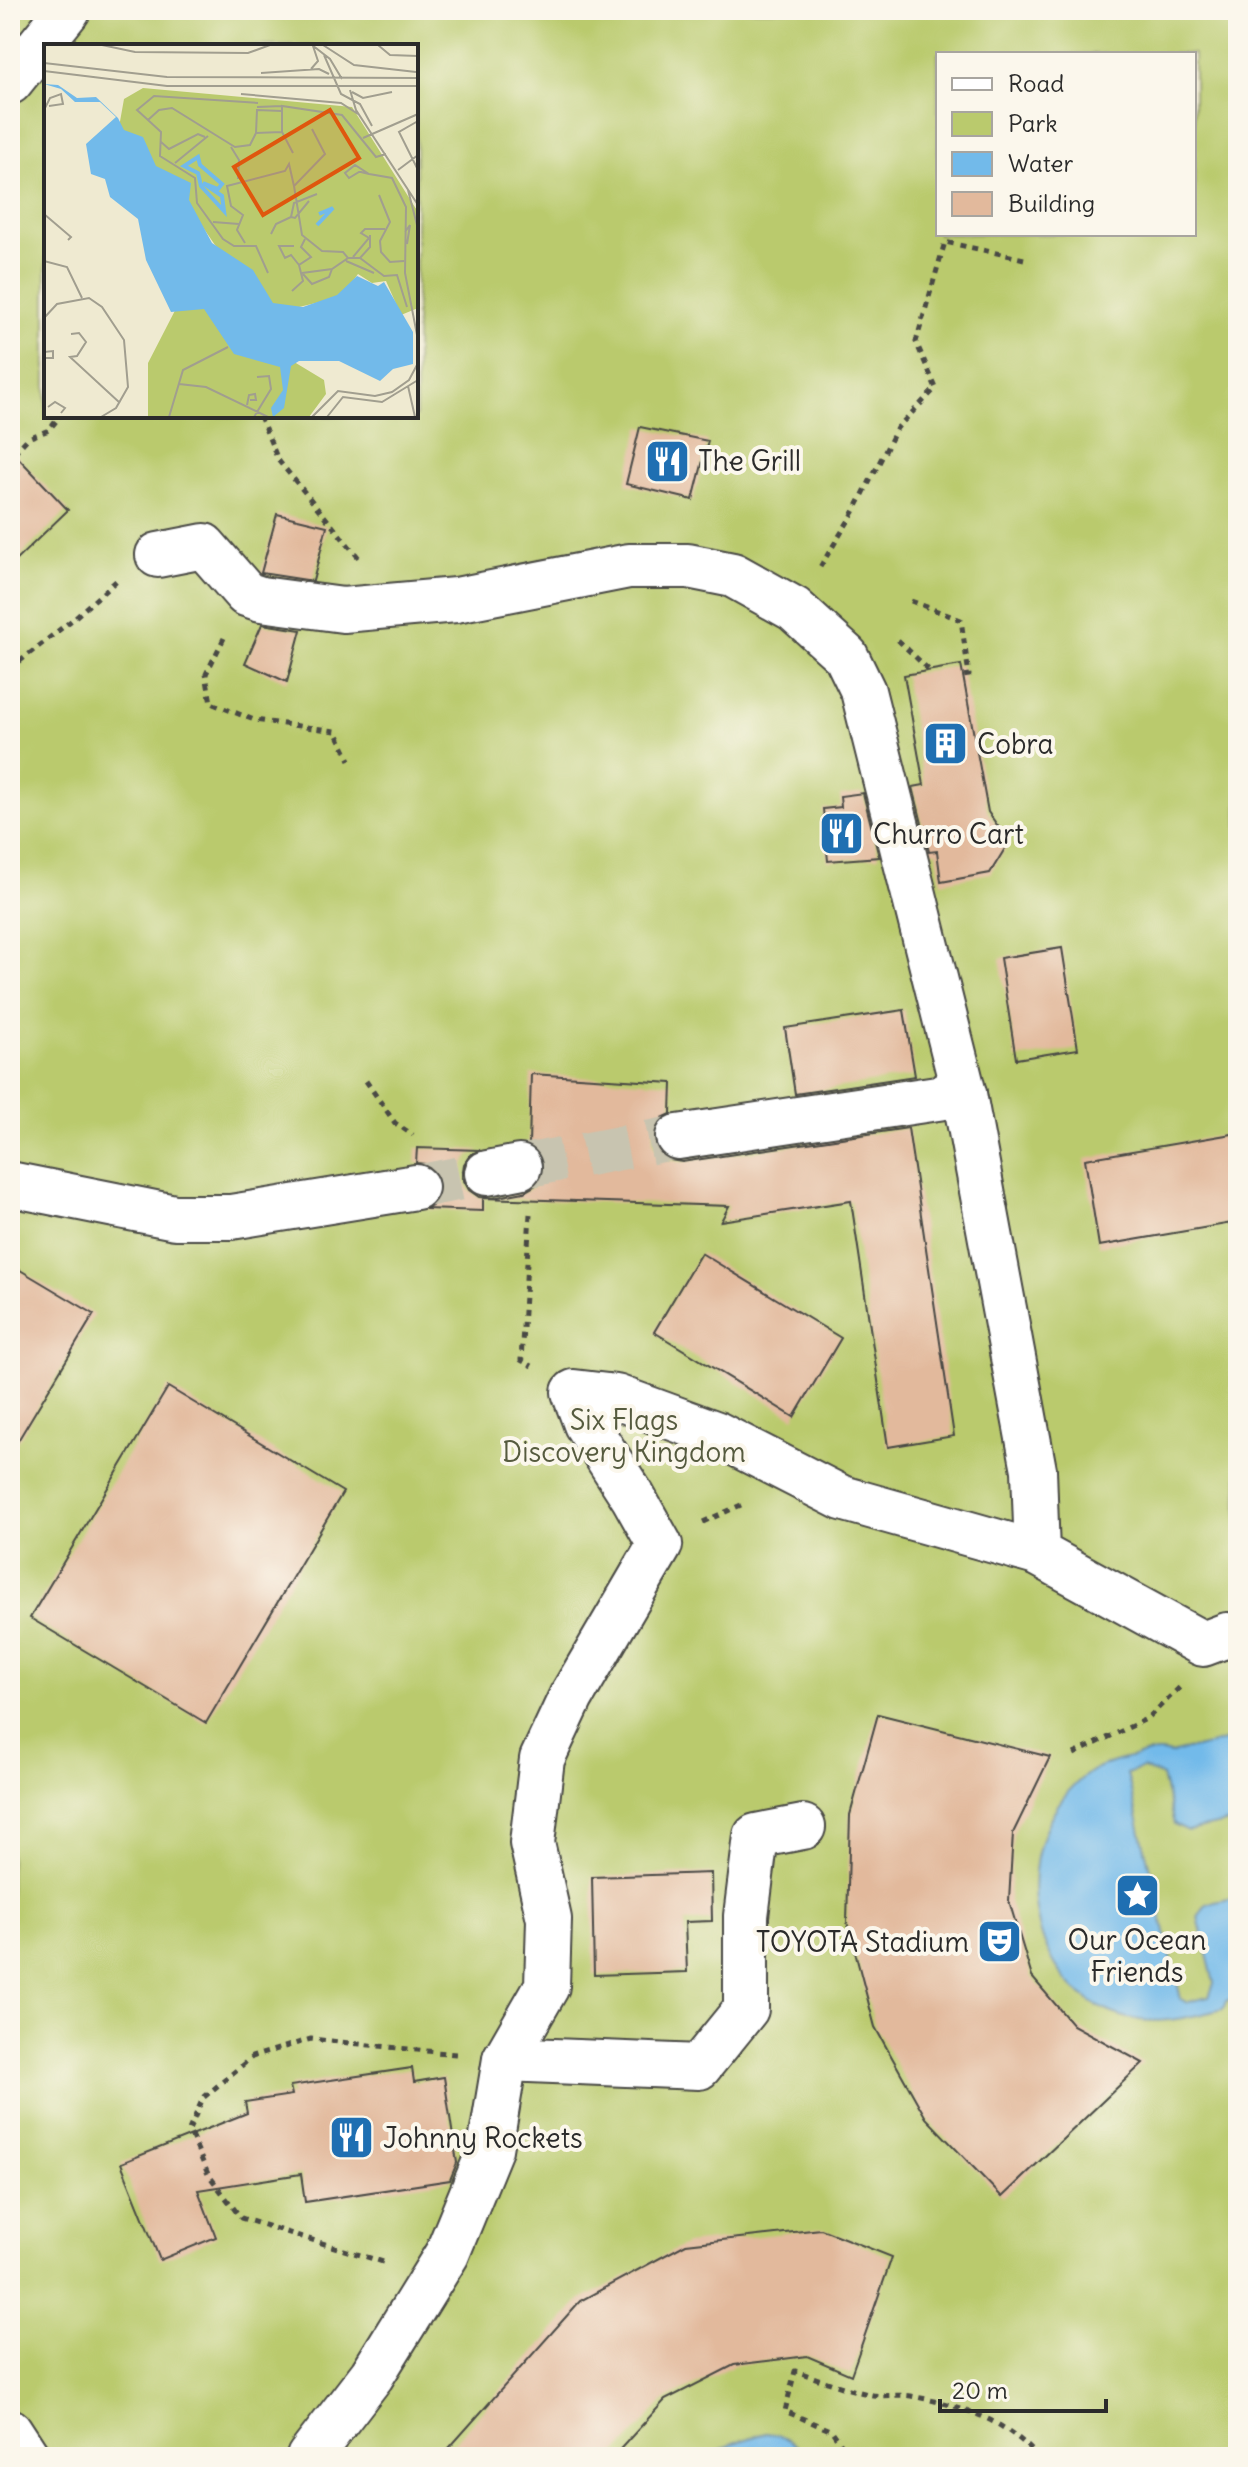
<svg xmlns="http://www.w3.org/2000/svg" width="1248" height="2467" viewBox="0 0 1248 2467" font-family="Delius,sans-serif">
<rect width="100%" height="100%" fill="#fbf7ec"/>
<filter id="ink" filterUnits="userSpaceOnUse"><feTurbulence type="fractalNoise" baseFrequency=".0125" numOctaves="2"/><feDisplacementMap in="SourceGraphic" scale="16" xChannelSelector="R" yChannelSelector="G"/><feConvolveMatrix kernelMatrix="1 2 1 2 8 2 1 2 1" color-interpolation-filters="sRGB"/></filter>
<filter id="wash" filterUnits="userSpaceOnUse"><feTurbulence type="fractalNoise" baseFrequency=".006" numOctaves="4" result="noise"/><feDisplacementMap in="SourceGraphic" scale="32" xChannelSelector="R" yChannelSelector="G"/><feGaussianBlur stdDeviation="1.8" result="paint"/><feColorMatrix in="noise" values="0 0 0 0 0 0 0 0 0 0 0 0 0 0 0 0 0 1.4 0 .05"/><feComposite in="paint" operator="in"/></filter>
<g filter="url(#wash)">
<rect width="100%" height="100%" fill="#efead1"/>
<!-- green -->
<path fill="#baca6d" stroke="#727a4c" stroke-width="2" fill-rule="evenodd" d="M 10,10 L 1238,10 L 1238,2457 L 10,2457 ZM 46,46 L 416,46 L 416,416 L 46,416 ZM 938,54 L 1194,54 L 1194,234 L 938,234 Z"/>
<!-- water -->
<g fill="#72baea" stroke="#4e728a" stroke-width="2">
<path d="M 1238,1738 L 1238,1853 L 1231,1822 L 1188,1831 L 1174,1824 L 1162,1776 L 1143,1768 L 1127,1774 L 1181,1999 L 1186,2002 L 1209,1997 L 1214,1983 L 1198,1917 L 1206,1904 L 1238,1897 L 1238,1996 L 1226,2001 L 1223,2009 C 1190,2017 1154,2027 1121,2016 C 1018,1984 1006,1832 1089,1773 C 1100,1765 1116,1761 1129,1758 C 1144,1755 1155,1749 1170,1754 Z"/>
<path d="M 766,2433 C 786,2435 794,2440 804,2457 L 708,2457 L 733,2443 Z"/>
</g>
<g id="blocks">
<!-- building -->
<g fill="#e2b99c">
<path d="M 640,427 L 708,441 L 693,500 L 626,484 Z"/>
<path d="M 10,449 L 68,510 L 10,566 Z"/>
<path d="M 277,514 L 327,526 L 313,581 L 261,573 Z"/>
<path d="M 262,624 L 301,630 L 287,682 L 245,663 Z"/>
<path d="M 961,665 L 988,812 L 1009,842 L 990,873 L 941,882 L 937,851 L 929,852 L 913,787 L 924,785 L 904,675 Z"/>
<path d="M 863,793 L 879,857 L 828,861 L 823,809 L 841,807 L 840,796 Z"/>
<path d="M 1062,948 L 1078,1049 L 1016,1059 L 1000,958 Z"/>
<path d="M 904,1010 L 915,1076 L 795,1094 L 785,1028 Z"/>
<path d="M 531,1074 L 672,1083 L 671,1114 L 662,1118 L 655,1127 L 653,1140 L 658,1152 L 670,1160 L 682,1162 L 908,1128 L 954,1436 L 888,1447 L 851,1201 L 721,1221 L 729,1206 L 483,1198 L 483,1211 L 425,1209 L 432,1206 L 439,1197 L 441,1184 L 435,1171 L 426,1164 L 416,1163 L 417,1148 L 480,1150 L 470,1155 L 464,1164 L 462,1177 L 469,1190 L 479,1197 L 492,1198 L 524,1192 L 536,1185 L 542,1176 L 544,1163 L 538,1151 L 529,1144 Z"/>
<path d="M 1238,1133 L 1238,1222 L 1099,1246 L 1085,1159 Z"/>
<path d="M 701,1253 L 841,1338 L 794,1417 L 654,1332 Z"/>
<path d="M 10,1264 L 94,1314 L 10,1454 Z"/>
<path d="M 168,1387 L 343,1492 L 206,1723 L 30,1618 Z"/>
<path d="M 878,1714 L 1050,1757 L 1013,1833 L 1009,1901 L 1032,1977 L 1073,2025 L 1143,2063 L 1002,2197 L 926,2118 L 875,2027 L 847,1922 L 850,1815 Z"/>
<path d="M 711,1873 L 712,1921 L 685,1922 L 687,1972 L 594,1975 L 592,1877 Z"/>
<path d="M 412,2068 L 414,2082 L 444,2077 L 457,2163 L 450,2180 L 305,2202 L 301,2174 L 198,2190 L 216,2237 L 160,2260 L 121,2163 L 247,2113 L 245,2102 L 292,2095 L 290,2086 Z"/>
<path d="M 821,2229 L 892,2257 L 851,2375 L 807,2356 L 734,2365 L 665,2400 L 613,2457 L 441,2457 L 580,2301 L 686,2244 Z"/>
</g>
</g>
</g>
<g filter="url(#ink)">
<use href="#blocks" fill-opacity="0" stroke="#484844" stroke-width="2"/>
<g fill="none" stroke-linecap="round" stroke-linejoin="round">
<!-- minor-tunnel -->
<g stroke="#c8c4b0" stroke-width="44" stroke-dasharray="44 22" stroke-linecap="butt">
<path d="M 519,1167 L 678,1137"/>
<path d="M 416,1187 L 487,1173"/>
</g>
<defs>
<g id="minor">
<path d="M 10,82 L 68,10"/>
<path d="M 158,555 L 204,546 L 246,594 L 261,599 L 343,610 L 456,600 L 629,566 L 688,566 L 733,575 L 794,609 L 846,656 L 863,691 L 964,1094 L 1034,1470 L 1037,1553 L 1203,1644 L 1227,1635 L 1238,1639"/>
<path d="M 678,1137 L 964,1094"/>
<path d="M 487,1173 L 519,1167"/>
<path d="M 10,1184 L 175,1217 L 231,1217 L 416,1187"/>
<path d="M 505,2059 L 699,2067 L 746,2009 L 746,1916 L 756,1836 L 803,1827"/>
<path d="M 10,2431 L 27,2457"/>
<path d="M 309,2457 L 372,2375 L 447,2254 L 490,2149 L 505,2059 L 547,1986 L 549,1919 L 532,1843 L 542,1759 L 571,1697 L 660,1545 L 633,1497 L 586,1424 L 574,1392 L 616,1397 L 717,1434 L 842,1498 L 1037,1553"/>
</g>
</defs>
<!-- minor casing -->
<use href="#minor" stroke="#484844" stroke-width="48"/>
<!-- path -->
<g stroke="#484844" stroke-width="5" stroke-dasharray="6 6" stroke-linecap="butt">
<path d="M 260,416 L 278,460 L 359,558"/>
<path d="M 14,453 L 28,438 L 49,430 L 60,416"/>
<path d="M 820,567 L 854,512 L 897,428 L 936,388 L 916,342 L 945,242 L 1029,260"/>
<path d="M 911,601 L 961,620 L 969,675 L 963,676"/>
<path d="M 224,638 L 206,674 L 211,703 L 254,720 L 336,731 L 350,760"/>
<path d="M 898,640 L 929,670"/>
<path d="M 10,669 L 72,620 L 117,580"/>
<path d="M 366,1081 L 395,1123 L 413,1135"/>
<path d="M 530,1214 L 521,1360 L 532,1366"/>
<path d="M 703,1522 L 741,1505"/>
<path d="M 1074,1754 L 1148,1718 L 1180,1687"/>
<path d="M 383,2262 L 241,2218 L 208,2174 L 189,2130 L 203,2098 L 252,2057 L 311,2039 L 456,2054"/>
<path d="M 850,2457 L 832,2431 L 785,2411 L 795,2371 C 820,2379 847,2390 873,2395 C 885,2397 898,2394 911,2396 C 959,2405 1005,2419 1038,2457"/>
</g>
<!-- minor -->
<use href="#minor" stroke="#fff" stroke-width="44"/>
</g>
</g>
<!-- icons -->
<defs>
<symbol id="restaurant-square" viewBox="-11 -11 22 22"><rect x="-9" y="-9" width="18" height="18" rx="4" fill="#1f6fb2" stroke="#fbf7ec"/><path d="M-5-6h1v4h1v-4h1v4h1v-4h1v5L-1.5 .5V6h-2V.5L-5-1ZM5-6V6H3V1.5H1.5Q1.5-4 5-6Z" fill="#fff"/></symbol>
<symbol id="building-square" viewBox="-11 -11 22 22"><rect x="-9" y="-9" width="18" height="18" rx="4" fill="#1f6fb2" stroke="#fbf7ec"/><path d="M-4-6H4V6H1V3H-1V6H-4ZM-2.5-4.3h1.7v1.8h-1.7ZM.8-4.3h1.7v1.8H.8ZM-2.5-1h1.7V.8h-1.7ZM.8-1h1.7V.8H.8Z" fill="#fff"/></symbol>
<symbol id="sight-square" viewBox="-11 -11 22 22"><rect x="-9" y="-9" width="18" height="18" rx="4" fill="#1f6fb2" stroke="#fbf7ec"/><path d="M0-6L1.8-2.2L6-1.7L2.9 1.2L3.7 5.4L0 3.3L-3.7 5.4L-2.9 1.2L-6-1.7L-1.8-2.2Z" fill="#fff"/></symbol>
<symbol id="theatre-square" viewBox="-11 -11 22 22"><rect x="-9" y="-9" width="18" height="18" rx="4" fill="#1f6fb2" stroke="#fbf7ec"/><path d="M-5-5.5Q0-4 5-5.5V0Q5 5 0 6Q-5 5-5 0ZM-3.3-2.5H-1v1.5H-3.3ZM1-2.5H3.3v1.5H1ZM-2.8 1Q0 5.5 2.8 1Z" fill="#fff"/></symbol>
</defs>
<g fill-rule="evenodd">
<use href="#restaurant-square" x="642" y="436" width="51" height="51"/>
<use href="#building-square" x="920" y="718" width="51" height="51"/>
<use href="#restaurant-square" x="816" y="808" width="51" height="51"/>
<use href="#sight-square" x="1112" y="1870" width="51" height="51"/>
<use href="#theatre-square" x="974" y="1916" width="51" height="51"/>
<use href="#restaurant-square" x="326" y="2112" width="51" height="51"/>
</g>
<g text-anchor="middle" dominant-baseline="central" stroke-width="8" stroke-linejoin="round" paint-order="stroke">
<!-- poi labels -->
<g font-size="28" fill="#2b2b2b" stroke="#fbf7ec" text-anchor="start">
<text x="698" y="461">The Grill</text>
<text x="977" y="744">Cobra</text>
<text x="873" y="834">Churro Cart</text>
<text x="1137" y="1940" text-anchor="middle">Our Ocean<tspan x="1137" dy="32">Friends</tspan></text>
<text x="969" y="1942" text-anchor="end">TOYOTA Stadium</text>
<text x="383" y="2138">Johnny Rockets</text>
</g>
<!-- park labels -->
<g font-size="28" fill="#565b3f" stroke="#fbf7ec">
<text x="624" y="1420">Six Flags<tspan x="624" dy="32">Discovery Kingdom</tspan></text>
</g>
</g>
<!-- overview -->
<g transform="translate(44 44)">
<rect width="374" height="374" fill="#efead1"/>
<path d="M 99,44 L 308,63 L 374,168 L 374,264 L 357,271 L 342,237 L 328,239 L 314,230 L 297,253 L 255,263 L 230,261 L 171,201 L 143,160 L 75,83 L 80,55 ZM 139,251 L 280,336 L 282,350 L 265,373 L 104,373 L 104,319 Z" fill="#baca6d"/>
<path d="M 0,40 L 14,41 L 33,54 L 52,53 L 74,74 L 80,86 L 99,93 L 112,122 L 147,139 L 145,156 L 168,199 L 209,226 L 229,259 L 259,263 L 293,251 L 313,232 L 334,242 L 340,238 L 369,288 L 369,320 L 349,325 L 336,337 L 295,317 L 255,317 L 247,322 L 240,364 L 229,373 L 227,364 L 239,346 L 236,323 L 190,310 L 160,265 L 127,268 L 102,216 L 94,175 L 66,153 L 61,135 L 47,130 L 42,100 L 72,73 L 56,58 L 31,58 L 17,45 Z" fill="#72baea"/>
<path fill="none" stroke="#72baea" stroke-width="4" d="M 154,113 L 156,121 L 178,140 L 174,145 L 159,139 L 178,152 L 180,167 L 157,142 L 154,129 L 140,122 ZM 273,181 L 289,164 L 275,170"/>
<path fill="none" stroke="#a19e8f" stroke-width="2" d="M 58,1 L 91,8 L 204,9 L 226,1M 268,1 L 286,15 L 298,35M 279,1 L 310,21 L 372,28M 334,1 L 346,11 L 374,12M 280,11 L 297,50 L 316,60 L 328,82M 0,19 L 123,33 L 374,34M 267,25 L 274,17 L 269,2M 0,27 L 123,42 L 374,42M 217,29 L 275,25 L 285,30M 306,46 L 312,66 L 374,161M 308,48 L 319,54 L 348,48M 197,50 L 297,59 L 314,70M 213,63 L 238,62M 0,66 L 6,54 L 17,50 L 19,60 L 5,62M 238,67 L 213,66 L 212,89 L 238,88M 104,76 L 93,66 L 110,52 L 214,59M 374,77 L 355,88 L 374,126M 212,89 L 206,101 L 191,103 L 128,64 L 115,66 L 104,76 L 117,88 L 116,112 L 151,134 L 153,159 L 179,195 L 190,202 L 212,202 L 224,229M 319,94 L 374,70M 117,98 L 125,105 L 154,90 L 161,93M 187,103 L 195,116 L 194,135M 249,109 L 238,88 L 238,62 L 298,71 L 332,113 L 342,110M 131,119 L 164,92M 354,126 L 374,111M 325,130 L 311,121 L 301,129 L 305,134 L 315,128 L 317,128 L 325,130 L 331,131 L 348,134 L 362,163 L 361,229 L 374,296M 364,146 L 374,185M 335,151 L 346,178 L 336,197 L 337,208 L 346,218 L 360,217M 265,157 L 251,174 L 247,173 L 250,159 L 273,150M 0,170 L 27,193 L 24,196M 169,178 L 195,180M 361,188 L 366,181 L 363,200M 227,190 L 232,180 L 247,173M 201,199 L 193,186 L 199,171 L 187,162 L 183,142 L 241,127 L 245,120 L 250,142M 250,202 L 235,202 L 241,214 L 247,211 L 255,221M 309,213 L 325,194 L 317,189 L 321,185 L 341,185M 304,214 L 316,214 L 340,232 L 353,231 L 363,263M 316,214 L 326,203 L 326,191M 0,217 L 23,223 L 38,254M 302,217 L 330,229M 258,229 L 288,225 L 304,214 L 299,208 L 278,207 L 258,191 L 250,142 L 281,110 L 268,85M 259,230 L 268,240 L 285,233 L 288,225M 248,247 L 259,237 L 255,221 L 267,213 L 257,203 L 261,195M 0,274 L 13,260 L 45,254 L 58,263 L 80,296 L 84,343 L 72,364 L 57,373M 27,290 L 35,289 L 42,298 L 33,312 L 26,313 L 76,359M 0,308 L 9,307 L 9,314 L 0,314M 135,340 L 162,343 L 224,373M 364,342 L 371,373M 203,361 L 205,351 L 211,350 L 212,356 L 206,356M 4,363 L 11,358 L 21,364 L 17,369M 125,373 L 139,326 L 184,303M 210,373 L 227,345 L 225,332 L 213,333M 268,373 L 294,347 L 331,352 L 348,348 L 365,336 L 374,319M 283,373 L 299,353 L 338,358 L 374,336"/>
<path fill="#df570e" fill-opacity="0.15" stroke="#df570e" stroke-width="4" d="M 286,66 L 315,114 L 219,171 L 190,123 Z"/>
<rect width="374" height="374" fill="none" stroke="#2b2b2b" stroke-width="4"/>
</g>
<!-- margin -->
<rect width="1248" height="2467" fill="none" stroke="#fbf7ec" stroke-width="40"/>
<!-- legend -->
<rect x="936" y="52" width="260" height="184" fill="#fbf7ec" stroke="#a8a59f" stroke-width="2"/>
<rect x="952" y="78" width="40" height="12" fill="#ffffff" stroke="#a8a59f" stroke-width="2"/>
<text x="1008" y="92" font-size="24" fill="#2b2b2b">Road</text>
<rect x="952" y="112" width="40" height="24" fill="#baca6d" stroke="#a8a59f" stroke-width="2"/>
<text x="1008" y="132" font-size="24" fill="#2b2b2b">Park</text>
<rect x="952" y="152" width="40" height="24" fill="#72baea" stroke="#a8a59f" stroke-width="2"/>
<text x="1008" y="172" font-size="24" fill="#2b2b2b">Water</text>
<rect x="952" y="192" width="40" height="24" fill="#e2b99c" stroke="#a8a59f" stroke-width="2"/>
<text x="1008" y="212" font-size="24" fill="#2b2b2b">Building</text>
<!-- scale -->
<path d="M940 2399v12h166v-12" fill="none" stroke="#2b2b2b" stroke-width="4"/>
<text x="952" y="2399" font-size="24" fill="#2b2b2b" stroke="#fbf7ec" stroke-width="6" paint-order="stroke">20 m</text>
</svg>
